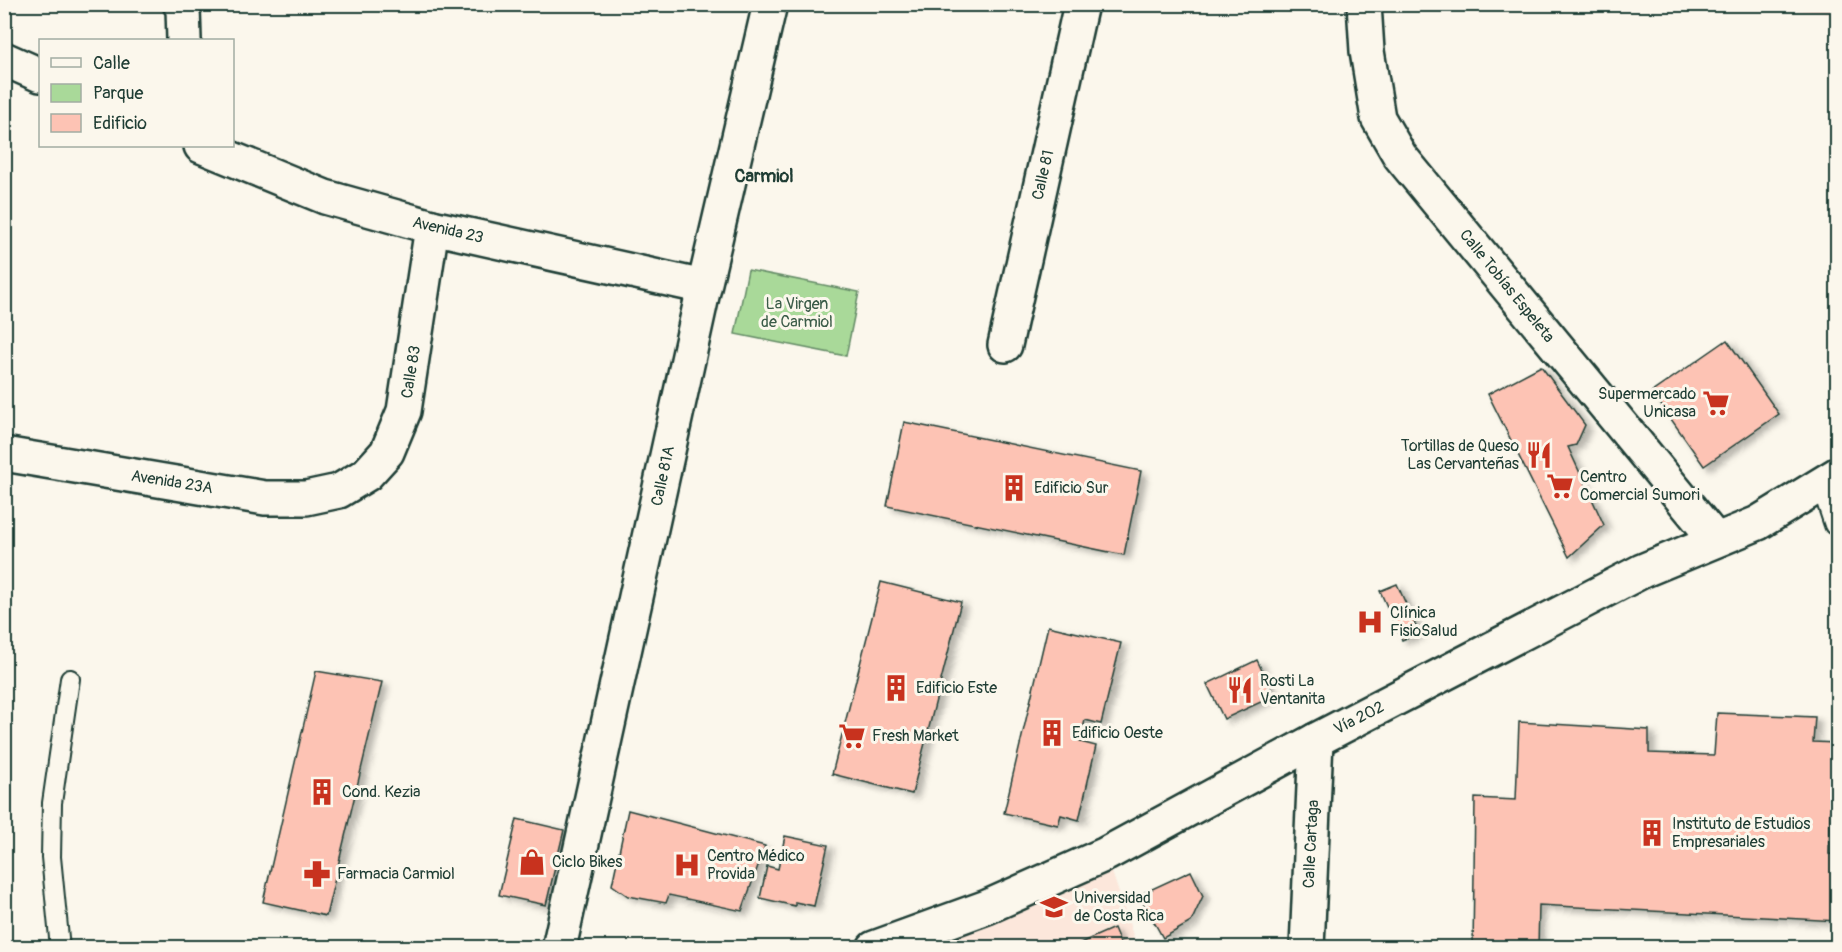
<svg xmlns="http://www.w3.org/2000/svg" width="1842" height="952" viewBox="0 0 1842 952" font-family="Pangolin,sans-serif">
<defs>
<filter id="shadow"><feDropShadow dx="6" dy="4" stdDeviation="3" flood-color="#0004"/></filter>
</defs>
<rect width="100%" height="100%" fill="#fbf7ec"/>
<filter id="ink" filterUnits="userSpaceOnUse"><feTurbulence type="fractalNoise" baseFrequency=".0167" numOctaves="2"/><feDisplacementMap in="SourceGraphic" scale="12" xChannelSelector="R" yChannelSelector="G"/><feConvolveMatrix kernelMatrix="1 2 1 2 8 2 1 2 1" color-interpolation-filters="sRGB"/></filter>
<g filter="url(#ink)">
<!-- built -->
<g fill="#fce7db">
<path d="M 1761,5 L 1837,5 L 1837,15 Z"/>
<path d="M 1106,854 L 1137,947 L 950,948 L 951,921 Z"/>
</g>
<!-- green -->
<path fill="#a9d999" stroke="#648b66" stroke-width="1.5" d="M 748,270 L 859,292 L 846,356 L 735,334 Z"/>
<!-- building -->
<g fill="#fdc3b4" stroke="#1f3d34" stroke-width="1.5" filter="url(#shadow)">
<path d="M 1727,340 L 1779,414 L 1704,466 L 1652,392 Z"/>
<path d="M 1541,366 L 1585,425 L 1576,445 L 1568,447 L 1604,525 L 1569,557 L 1488,394 Z"/>
<path d="M 904,422 L 1141,471 L 1124,555 L 887,506 Z"/>
<path d="M 881,582 L 961,602 L 912,794 L 832,774 Z"/>
<path d="M 1397,584 L 1419,633 L 1402,640 L 1380,591 Z"/>
<path d="M 1048,626 L 1121,643 L 1101,724 L 1085,720 L 1080,742 L 1096,746 L 1079,820 L 1061,815 L 1058,825 L 1004,813 Z"/>
<path d="M 1257,660 L 1274,696 L 1224,719 L 1207,684 Z"/>
<path d="M 316,671 L 382,682 L 326,916 L 263,902 Z"/>
<path d="M 1717,713 L 1815,717 L 1813,742 L 1838,743 L 1838,812 L 1830,811 L 1829,854 L 1838,855 L 1838,921 L 1539,905 L 1538,948 L 1473,948 L 1475,798 L 1516,800 L 1519,722 L 1649,730 L 1649,753 L 1714,755 Z"/>
<path d="M 628,810 L 765,846 L 742,911 L 669,895 L 666,903 L 628,896 L 612,885 Z"/>
<path d="M 517,819 L 564,830 L 546,905 L 499,895 Z"/>
<path d="M 785,836 L 828,845 L 814,906 L 795,902 L 795,906 L 760,898 L 767,866 L 778,869 Z"/>
<path d="M 1191,871 L 1203,896 L 1191,922 L 1163,938 L 1139,895 Z"/>
<path d="M 1114,928 L 1122,948 L 1069,948 Z"/>
</g>
<g fill="none" stroke-linecap="round" stroke-linejoin="round">
<defs>
<g id="service">
<path d="M 1821,486 L 1834,525"/>
<path d="M 60,948 L 51,857 L 52,803 L 70,679"/>
</g>
<g id="minor">
<path d="M 180,4 L 183,8 L 184,40"/>
<path d="M 4,59 L 40,75"/>
<path d="M 201,146 L 325,197 L 432,227 L 704,287"/>
<path d="M 1005,345 L 1081,4"/>
<path d="M 4,454 L 265,498 L 306,498 L 339,491 L 367,474 L 387,452 L 404,411 L 432,227"/>
<path d="M 559,948 L 704,287 L 770,4"/>
<path d="M 1307,948 L 1316,740"/>
</g>
<path id="tertiary" d="M 1364,4 L 1367,51 L 1378,118 L 1400,156 L 1715,539"/>
<path id="secondary" d="M 874,948 L 987,907 L 1106,854 L 1316,740 L 1642,571 L 1758,523 L 1838,474"/>
</defs>
<!-- service casing -->
<use href="#service" stroke="#1f3d34" stroke-width="22"/>
<!-- minor casing -->
<use href="#minor" stroke="#1f3d34" stroke-width="38"/>
<!-- tertiary casing -->
<use href="#tertiary" stroke="#1f3d34" stroke-width="38"/>
<!-- secondary casing -->
<use href="#secondary" stroke="#1f3d34" stroke-width="38"/>
<!-- service -->
<use href="#service" stroke="#fbf7ec" stroke-width="18"/>
<!-- minor -->
<use href="#minor" stroke="#fbf7ec" stroke-width="33"/>
<!-- tertiary -->
<use href="#tertiary" stroke="#fbf7ec" stroke-width="33"/>
<!-- secondary -->
<use href="#secondary" stroke="#fbf7ec" stroke-width="33"/>
</g>
</g>
<!-- icons -->
<defs>
<symbol id="supermarket-bare" viewBox="-9 -9 18 18"><path d="M-6-5.5h2.5l.6 2H6L4.5 2H-2.5L-4.4-4H-6ZM-1.5 3.2a1.3 1.3 0 1 0 .1 0ZM3 3.2a1.3 1.3 0 1 0 .1 0Z" fill="#c8321e" stroke="#fbf7ec" stroke-width="2.5" paint-order="stroke"/></symbol>
<symbol id="restaurant-bare" viewBox="-9 -9 18 18"><path d="M-5-6h1v4h1v-4h1v4h1v-4h1v5L-1.5 .5V6h-2V.5L-5-1ZM5-6V6H3V1.5H1.5Q1.5-4 5-6Z" fill="#c8321e" stroke="#fbf7ec" stroke-width="2.5" paint-order="stroke"/></symbol>
<symbol id="building-bare" viewBox="-9 -9 18 18"><path d="M-4-6H4V6H1V3H-1V6H-4ZM-2.5-4.3h1.7v1.8h-1.7ZM.8-4.3h1.7v1.8H.8ZM-2.5-1h1.7V.8h-1.7ZM.8-1h1.7V.8H.8Z" fill="#c8321e" stroke="#fbf7ec" stroke-width="2.5" paint-order="stroke"/></symbol>
<symbol id="hospital-bare" viewBox="-9 -9 18 18"><path d="M-5-5h3v3.5h4V-5h3V5h-3V1.5h-4V5h-3Z" fill="#c8321e" stroke="#fbf7ec" stroke-width="2.5" paint-order="stroke"/></symbol>
<symbol id="shop-bare" viewBox="-9 -9 18 18"><path d="M-5-2.5h2.3a2.7 3.5 0 0 1 5.4 0H5L5.5 6h-11ZM-1.5-2.5h3a1.5 2.3 0 0 0-3 0Z" fill="#c8321e" stroke="#fbf7ec" stroke-width="2.5" paint-order="stroke"/></symbol>
<symbol id="pharmacy-bare" viewBox="-9 -9 18 18"><path d="M-2-6h4v4h4v4h-4v4h-4v-4h-4v-4h4Z" fill="#c8321e" stroke="#fbf7ec" stroke-width="2.5" paint-order="stroke"/></symbol>
<symbol id="university-bare" viewBox="-9 -9 18 18"><path d="M0-5L7-2L0 1L-7-2ZM-4 1L0 2.5L4 1V4Q0 6-4 4Z" fill="#c8321e" stroke="#fbf7ec" stroke-width="2.5" paint-order="stroke"/></symbol>
</defs>
<g fill-rule="evenodd">
<use href="#supermarket-bare" x="1697" y="384" width="38" height="38"/>
<use href="#restaurant-bare" x="1520" y="436" width="38" height="38"/>
<use href="#supermarket-bare" x="1541" y="467" width="38" height="38"/>
<use href="#building-bare" x="995" y="469" width="38" height="38"/>
<use href="#hospital-bare" x="1351" y="603" width="38" height="38"/>
<use href="#building-bare" x="877" y="669" width="38" height="38"/>
<use href="#restaurant-bare" x="1221" y="671" width="38" height="38"/>
<use href="#building-bare" x="1033" y="714" width="38" height="38"/>
<use href="#supermarket-bare" x="833" y="717" width="38" height="38"/>
<use href="#building-bare" x="303" y="773" width="38" height="38"/>
<use href="#building-bare" x="1633" y="814" width="38" height="38"/>
<use href="#shop-bare" x="513" y="843" width="38" height="38"/>
<use href="#hospital-bare" x="668" y="846" width="38" height="38"/>
<use href="#pharmacy-bare" x="298" y="855" width="38" height="38"/>
<use href="#university-bare" x="1035" y="888" width="38" height="38"/>
</g>
<g text-anchor="middle" dominant-baseline="central" stroke-width="6" stroke-linejoin="round" paint-order="stroke">
<!-- street labels -->
<g font-size="16" fill="#1f3d34" stroke="#fbf7ec">
<text transform="translate(1043 175) rotate(-77)">Calle 81</text>
<text transform="translate(448 230) rotate(13)">Avenida 23</text>
<text transform="translate(1507 286) rotate(51)">Calle Tobías Espeleta</text>
<text transform="translate(411 372) rotate(-81)">Calle 83</text>
<text transform="translate(663 476) rotate(-78)">Calle 81A</text>
<text transform="translate(172 482) rotate(9)">Avenida 23A</text>
<text transform="translate(1359 718) rotate(-27)">Vía 202</text>
<text transform="translate(1311 844) rotate(-87)">Calle Cartaga</text>
</g>
<!-- park labels -->
<g font-size="16" fill="#3b5c48" stroke="#fbf7ec">
<text x="797" y="304">La Virgen<tspan x="797" dy="18">de Carmiol</tspan></text>
</g>
<!-- poi labels -->
<g font-size="16" fill="#1f3d34" stroke="#fbf7ec" text-anchor="start">
<text x="1696" y="394" text-anchor="end">Supermercado<tspan x="1696" dy="18">Unicasa</tspan></text>
<text x="1519" y="446" text-anchor="end">Tortillas de Queso<tspan x="1519" dy="18">Las Cervanteñas</tspan></text>
<text x="1580" y="477">Centro<tspan x="1580" dy="18">Comercial Sumori</tspan></text>
<text x="1034" y="488">Edificio Sur</text>
<text x="1390" y="613">Clínica<tspan x="1390" dy="18">FisioSalud</tspan></text>
<text x="1260" y="681">Rosti La<tspan x="1260" dy="18">Ventanita</tspan></text>
<text x="916" y="688">Edificio Este</text>
<text x="1072" y="733">Edificio Oeste</text>
<text x="872" y="736">Fresh Market</text>
<text x="342" y="792">Cond. Kezia</text>
<text x="1672" y="824">Instituto de Estudios<tspan x="1672" dy="18">Empresariales</tspan></text>
<text x="707" y="856">Centro Médico<tspan x="707" dy="18">Provida</tspan></text>
<text x="552" y="862">Ciclo Bikes</text>
<text x="337" y="874">Farmacia Carmiol</text>
<text x="1074" y="898">Universidad<tspan x="1074" dy="18">de Costa Rica</tspan></text>
</g>
<!-- neighbourhood labels -->
<g font-size="18" font-weight="bold" fill="#1f3d34" stroke="#fbf7ec">
<text x="764" y="176">Carmiol</text>
</g>
</g>
<!-- margin -->
<rect width="1842" height="952" fill="none" stroke="#fbf7ec" stroke-width="24"/>
<rect x="12" y="12" width="1818" height="928" fill="none" stroke="#1f3d34" stroke-width="2" filter="url(#ink)"/>
<!-- legend -->
<rect x="39" y="39" width="195" height="108" fill="#fbf7ec" stroke="#a3ada2" stroke-width="1.5"/>
<rect x="51" y="58" width="30" height="9" fill="#fbf7ec" stroke="#a3ada2" stroke-width="1.5"/>
<text x="93" y="69" font-size="18" fill="#1f3d34">Calle</text>
<rect x="51" y="84" width="30" height="18" fill="#a9d999" stroke="#a3ada2" stroke-width="1.5"/>
<text x="93" y="99" font-size="18" fill="#1f3d34">Parque</text>
<rect x="51" y="114" width="30" height="18" fill="#fdc3b4" stroke="#a3ada2" stroke-width="1.5"/>
<text x="93" y="129" font-size="18" fill="#1f3d34">Edificio</text>
</svg>
